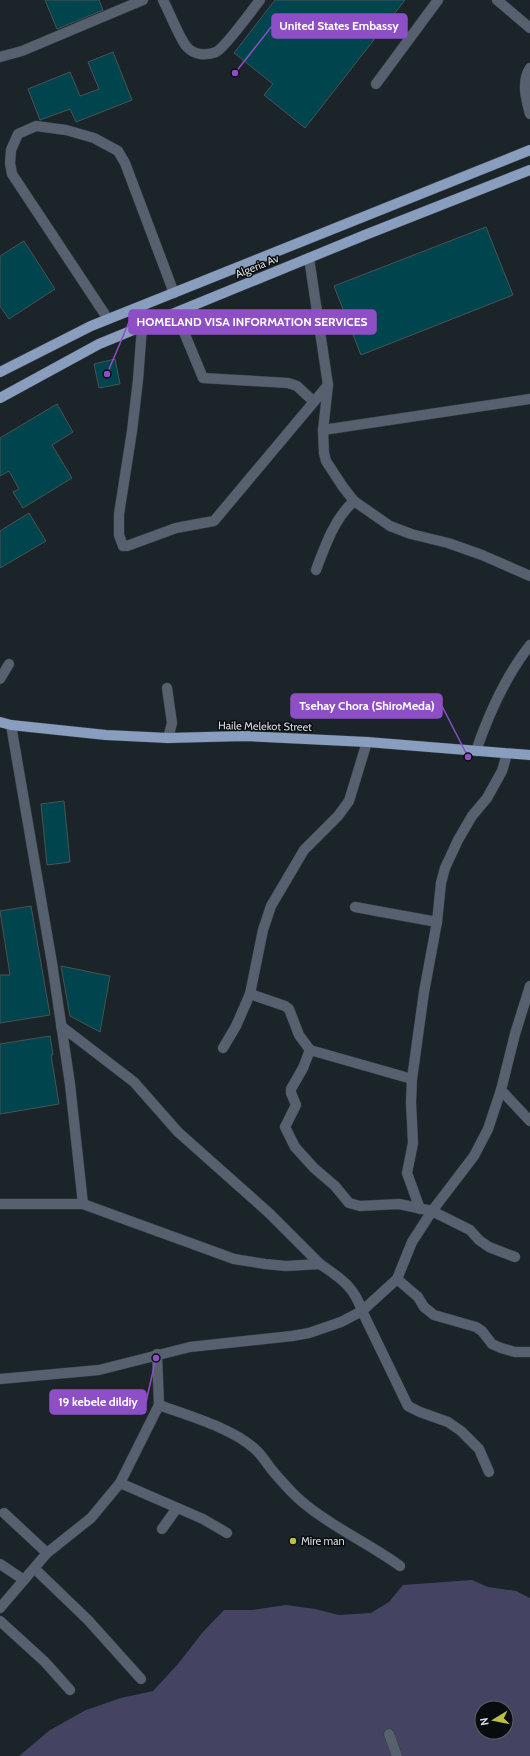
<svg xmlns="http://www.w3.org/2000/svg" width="530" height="1756" viewBox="0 0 530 1756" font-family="Cabin,sans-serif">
<rect width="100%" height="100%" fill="#1b2429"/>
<!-- green -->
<path fill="#444462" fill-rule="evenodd" d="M 472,1580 L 488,1587 L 516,1591 L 530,1598 L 530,1756 L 19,1756 L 50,1730 L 86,1710 L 121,1698 L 153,1691 L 178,1664 L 202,1633 L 224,1610 L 252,1610 L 286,1605 L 315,1609 L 339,1615 L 371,1613 L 389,1602 L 403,1585 ZM 482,1708 L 506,1708 L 506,1732 L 482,1732 Z"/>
<!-- building -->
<g fill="#00444e" stroke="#485456">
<path d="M 45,0 L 99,0 L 103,10 L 57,29 Z"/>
<path d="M 275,0 L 405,0 L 305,128 L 264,95 L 273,84 L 234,53 Z"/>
<path d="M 113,52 L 132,100 L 76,122 L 70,109 L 40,120 L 28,89 L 70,72 L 80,96 L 99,89 L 88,62 Z"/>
<path d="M 486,227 L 513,295 L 361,355 L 334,286 Z"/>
<path d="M 24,241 L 55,289 L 9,319 L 0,306 L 0,256 Z"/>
<path d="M 115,359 L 120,384 L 99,388 L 94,364 Z"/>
<path d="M 57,404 L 73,432 L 52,445 L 72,478 L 23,508 L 13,492 L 19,489 L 9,471 L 0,476 L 0,438 Z"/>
<path d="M 29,513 L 46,541 L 0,568 L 0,531 Z"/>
<path d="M 64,801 L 70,862 L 47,865 L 41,804 Z"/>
<path d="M 31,906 L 50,1015 L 0,1023 L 0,975 L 10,975 L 0,911 Z"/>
<path d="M 61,966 L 110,976 L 100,1032 L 70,1016 Z"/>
<path d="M 50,1036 L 53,1055 L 51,1055 L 59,1104 L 0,1114 L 0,1044 Z"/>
</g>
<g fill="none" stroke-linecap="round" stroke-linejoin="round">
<defs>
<g id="minor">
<path d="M 163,0 C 169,11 180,40 187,47 C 194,55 206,56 216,52 C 225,48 252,10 260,0"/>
<path d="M 497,0 L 530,28"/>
<path d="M 0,57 L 22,51 L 143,0"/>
<path d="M 530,68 C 521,82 526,99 530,114"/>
<path d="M 376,84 L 438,0"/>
<path d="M 309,258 L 328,385 L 323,430 L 324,453 L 326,461 L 343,487 L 354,501 L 390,526 L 411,534 L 448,543 L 482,555 L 530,576"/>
<path d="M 176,313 L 203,378 L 288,383 L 297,386 L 313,401"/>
<path d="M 108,319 L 12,174 L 10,163 L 11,150 L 18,134 L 36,126 L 66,130 L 94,138 L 118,151 L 125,163 L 174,293"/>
<path d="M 142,327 L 138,380 L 132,431 L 119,514 L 119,535 L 123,546 L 127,546 L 176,528 L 214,521 L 328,385"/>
<path d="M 323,430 L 530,399"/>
<path d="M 316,570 C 325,546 334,519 354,501"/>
<path d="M 0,679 L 9,664"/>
<path d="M 167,688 L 172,723 L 168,738"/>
<path d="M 11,725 L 52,963 L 70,1084 L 83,1204"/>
<path d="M 476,751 C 489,713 505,677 530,645"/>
<path d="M 507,754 L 502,771 L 487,798 L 472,816 L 458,840 L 445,868 L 441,883 L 437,922 L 424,992 L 412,1079 L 310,1050 L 303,1068 L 291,1089 L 291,1093 L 296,1105 L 285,1127 L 295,1147 L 314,1168 L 335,1186 L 349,1203 L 360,1206 L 399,1204 L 432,1211 L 470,1230 L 479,1240 L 489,1247 L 515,1257"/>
<path d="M 355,907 L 437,922"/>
<path d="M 61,1026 L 134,1082 L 178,1132 L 269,1213 L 320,1264"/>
<path d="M 223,1048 L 236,1026 L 250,994"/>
<path d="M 310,1050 L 299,1035 L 289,1009 L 285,1006 L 250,994 L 263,930 L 271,906 L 304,850 L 338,816 L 349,801 L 367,742"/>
<path d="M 412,1079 L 411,1102 L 413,1143 L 407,1173 L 420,1209"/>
<path d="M 501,1090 L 530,1121"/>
<path d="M 0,1204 L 83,1204 L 234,1259 L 265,1264 L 286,1266 L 320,1264 C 340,1278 354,1286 362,1311 L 408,1406 L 420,1412 L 448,1422 L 461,1431 L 479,1449 L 489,1472"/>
<path d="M 397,1279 L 418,1297 L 424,1307 L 434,1315 L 476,1327 L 482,1331 L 492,1344 L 501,1348 L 515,1352 L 530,1352"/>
<path d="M 0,1379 L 99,1370 L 190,1347 L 292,1336 L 309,1333 L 341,1322 L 362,1311 L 397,1279 L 412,1242 L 432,1211 L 474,1156 L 488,1129 L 501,1090 L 515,1034 L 530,986"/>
<path d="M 159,1405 C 189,1416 232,1428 255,1449 C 262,1455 267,1464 272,1470 C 283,1483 293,1495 306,1505 C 334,1528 370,1544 400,1566"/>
<path d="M 120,1483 L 203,1519 L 227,1533"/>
<path d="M 4,1513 L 47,1553"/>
<path d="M 162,1529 L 177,1508"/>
<path d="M 0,1564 L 24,1580"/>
<path d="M 35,1569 L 88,1620 L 141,1679"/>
<path d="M 0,1608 L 47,1553 L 91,1518 L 120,1483 L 159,1405 L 157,1354"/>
<path d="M 0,1621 L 45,1662 L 70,1690"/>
<path d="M 389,1734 L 397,1756"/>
</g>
<g id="major">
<path d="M 0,372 L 91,326 L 530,150"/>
<path d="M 0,398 L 99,344 L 365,235 L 530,170"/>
<path d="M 0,722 L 11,725 L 106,735 L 168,738 L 245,736 L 367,742 L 530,755"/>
</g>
</defs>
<!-- minor casing -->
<use href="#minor" stroke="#353e43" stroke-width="11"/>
<!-- major casing -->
<use href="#major" stroke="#353e43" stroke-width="11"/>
<!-- minor -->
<use href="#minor" stroke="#56606f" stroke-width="10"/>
<!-- major -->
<use href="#major" stroke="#899dbe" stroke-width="10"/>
</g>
<!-- markers -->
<circle fill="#bdbf43" stroke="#090c0f" stroke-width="1.5" cx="293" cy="1541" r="4"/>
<g text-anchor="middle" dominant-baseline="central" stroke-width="3" stroke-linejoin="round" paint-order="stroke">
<!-- street labels -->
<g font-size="11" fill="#d8dde1" stroke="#090c0f">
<text transform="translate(257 266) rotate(-22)">Algeria Av</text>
<text transform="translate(265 726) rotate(1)">Haile Melekot Street</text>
</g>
<!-- poi labels -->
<g font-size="11" fill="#d8dde1" stroke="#090c0f" text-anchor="start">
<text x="301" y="1541">Mire man</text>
</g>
</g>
<!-- callouts -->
<path fill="none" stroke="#8e4fc6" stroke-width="1.5" d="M235 73L272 26M107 374L129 322M468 757L442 706M156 1358L146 1402"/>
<g fill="#8e4fc6" stroke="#090c0f" stroke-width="1.5">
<circle cx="235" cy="73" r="4"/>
<circle cx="107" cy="374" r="4"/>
<circle cx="468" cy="757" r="4"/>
<circle cx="156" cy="1358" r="4"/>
</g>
<g fill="#8e4fc6" stroke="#8e4fc6" stroke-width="1.5">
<rect x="272" y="14" width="135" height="24" rx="4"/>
<rect x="129" y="310" width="247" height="24" rx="4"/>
<rect x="291" y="694" width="151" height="24" rx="4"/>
<rect x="50" y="1390" width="96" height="24" rx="4"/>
</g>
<g font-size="12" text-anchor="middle" font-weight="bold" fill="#fff">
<text x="339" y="30">United States Embassy</text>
<text x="252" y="326">HOMELAND VISA INFORMATION SERVICES</text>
<text x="367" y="710">Tsehay Chora (ShiroMeda)</text>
<text x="98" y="1406">19 kebele dildiy</text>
</g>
<!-- north arrow -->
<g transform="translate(494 1720) rotate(260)"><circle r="19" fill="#090c0f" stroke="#5c6063"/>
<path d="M0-3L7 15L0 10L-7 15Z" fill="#bdbf43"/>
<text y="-6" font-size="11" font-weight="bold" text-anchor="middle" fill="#d8dde1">N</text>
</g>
</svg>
